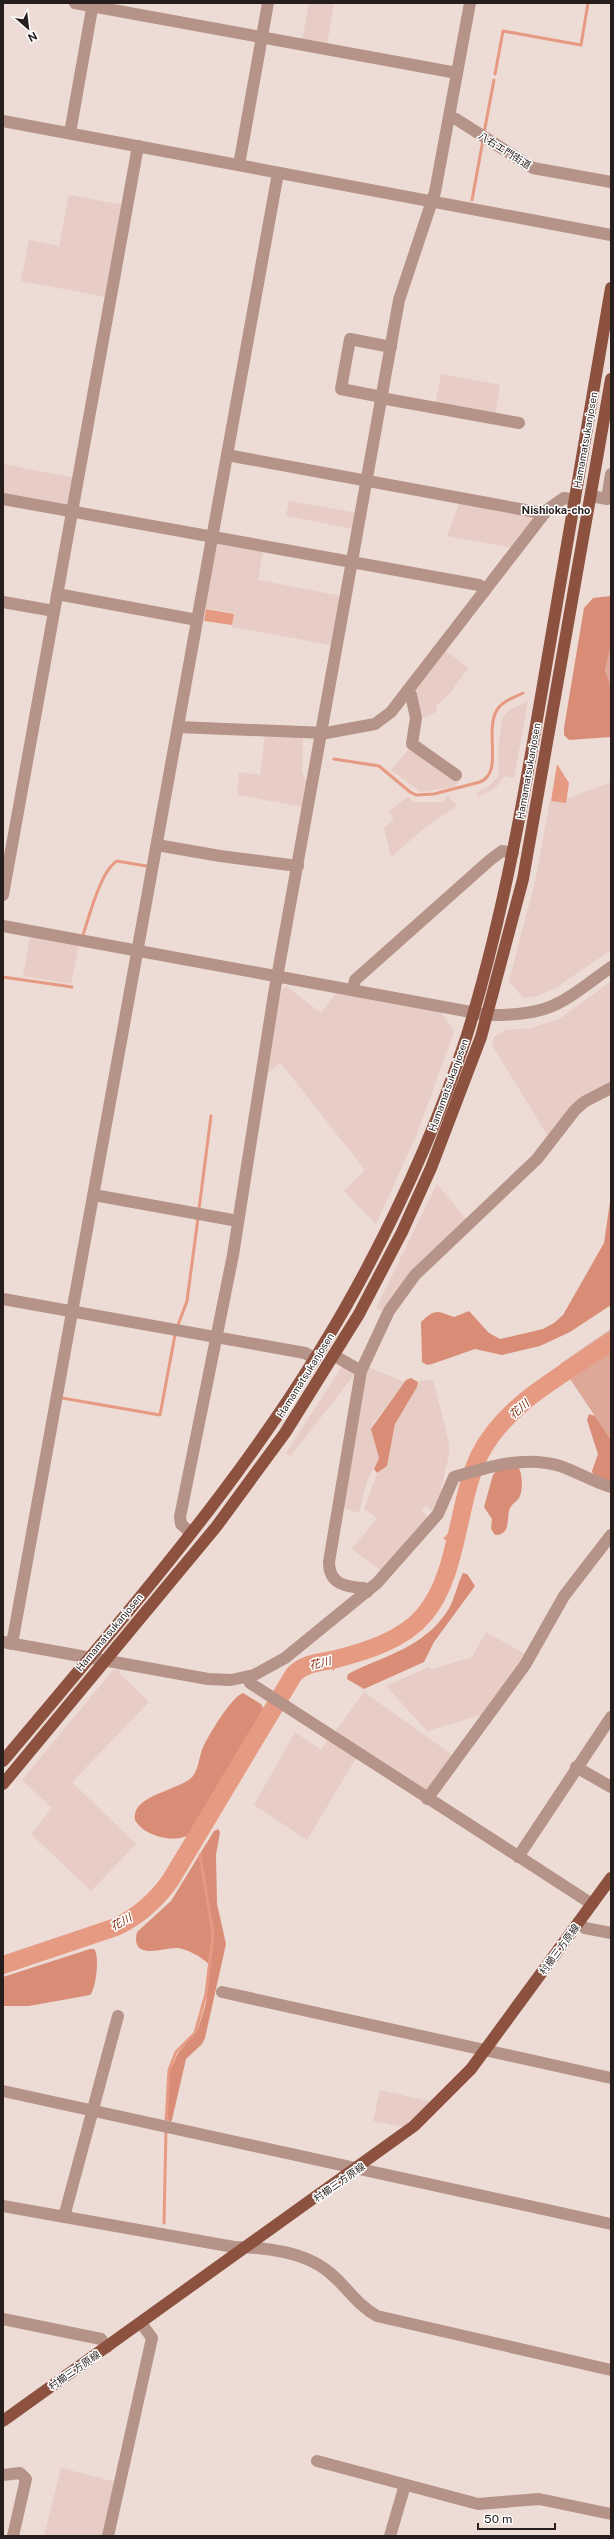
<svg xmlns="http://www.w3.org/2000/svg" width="614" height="2539" viewBox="0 0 614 2539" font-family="'Public Sans','Noto Sans JP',sans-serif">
<rect width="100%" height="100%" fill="#eddbd5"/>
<!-- built -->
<g fill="#e7cdc5">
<path d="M 309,3 L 334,3 L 327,45 L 302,41 Z"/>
<path d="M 69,195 L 124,205 L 107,297 L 21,281 L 29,240 L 59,246 Z"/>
<path d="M 441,374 L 500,385 L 495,416 L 435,405 Z"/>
<path d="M 3,464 L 75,478 L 70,504 L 66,507 L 3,495 Z"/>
<path d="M 289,501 L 357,513 L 354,529 L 286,516 Z"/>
<path d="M 460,501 L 535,515 L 513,548 L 447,536 Z"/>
<path d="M 220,543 L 263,550 L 258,580 L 342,596 L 331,645 L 232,627 L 234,613 L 205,608 L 216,545 Z"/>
<path d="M 444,649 L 468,668 L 450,693 L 437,705 L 436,712 L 420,719 L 413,689 Z"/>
<path d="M 528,701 L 514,778 L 505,776 L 495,788 L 478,797 L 476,793 L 489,786 L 499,775 L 498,748 L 503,717 L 509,710 Z"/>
<path d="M 265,735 L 303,736 L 302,772 L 308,785 L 304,807 L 237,795 L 239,772 L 260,775 Z"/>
<path d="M 411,747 L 459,781 L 455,787 L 421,792 L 391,770 Z"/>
<path d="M 611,782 L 611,950 L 557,987 L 537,996 L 523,998 L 509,981 L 535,882 L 550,801 L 566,803 L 566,799 Z"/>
<path d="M 408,796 L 413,802 L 442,802 L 448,796 L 457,806 L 428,825 L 391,857 L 384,828 L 394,819 L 389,812 Z"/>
<path d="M 30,937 L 79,945 L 71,984 L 23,976 Z"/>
<path d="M 611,981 L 611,1084 L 549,1138 L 492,1045 L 494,1037 L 506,1030 L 531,1028 L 559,1019 Z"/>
<path d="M 286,986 L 321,1013 L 337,992 L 441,1012 L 454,1032 L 416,1136 L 376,1224 L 344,1191 L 365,1170 L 280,1062 L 265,1076 L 277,996 Z"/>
<path d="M 437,1184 L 467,1220 L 384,1312 L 376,1308 Z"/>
<path d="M 343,1365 L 353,1371 L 354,1375 L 290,1457 L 286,1453 Z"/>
<path d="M 367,1367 L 405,1382 L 373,1424 L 379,1458 L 367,1481 L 359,1513 L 343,1508 Z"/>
<path d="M 433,1380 L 449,1443 L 449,1455 L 441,1488 L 443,1490 L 433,1512 L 426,1505 L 421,1510 L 428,1517 L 381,1571 L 352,1549 L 377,1518 L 364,1509 L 377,1474 L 387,1466 L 395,1424 L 420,1381 Z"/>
<path d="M 486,1632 L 527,1655 L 484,1714 L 427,1731 L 386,1686 L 429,1667 L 432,1669 L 472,1657 Z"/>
<path d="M 114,1669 L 120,1670 L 120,1674 L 149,1702 L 72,1782 L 136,1844 L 91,1891 L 31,1834 L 52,1808 L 22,1780 Z"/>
<path d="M 364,1692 L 454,1756 L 428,1792 L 335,1732 Z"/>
<path d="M 295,1732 L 321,1750 L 328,1740 L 356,1758 L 307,1840 L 254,1805 Z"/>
<path d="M 380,2090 L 432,2102 L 403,2127 L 373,2121 Z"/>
<path d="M 61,2468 L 116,2482 L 104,2536 L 44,2536 Z"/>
</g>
<!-- green -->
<g fill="#dea898">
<path d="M 611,645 L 611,686 L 605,670 Z"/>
<path d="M 611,1329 L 611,1440 L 560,1364 Z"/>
</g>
<!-- forest -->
<g fill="#d98d76">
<path d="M 611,596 L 611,645 L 605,670 L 611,686 L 611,737 L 569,740 L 564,735 L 564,728 L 584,608 L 593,598 Z"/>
<path d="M 611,1195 L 611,1305 L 570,1332 L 540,1346 L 502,1355 L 475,1349 L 432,1364 L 427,1365 L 422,1362 L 421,1322 C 436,1308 437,1311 454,1317 L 469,1311 L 489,1333 L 500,1339 L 543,1329 L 554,1323 L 563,1315 L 604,1243 Z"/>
<path d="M 411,1378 L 418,1382 L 417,1387 L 395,1424 L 387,1466 L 377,1473 L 374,1469 L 379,1458 L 371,1429 L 406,1380 Z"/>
<path d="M 589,1414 L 595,1416 L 611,1440 L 611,1482 L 593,1474 L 592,1471 L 598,1454 L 587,1420 Z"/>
<path d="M 518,1467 C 523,1473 523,1492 519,1498 C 516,1502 512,1504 510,1508 C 506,1517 512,1535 495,1535 L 491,1529 L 492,1519 L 484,1507 L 493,1475 L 496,1471 Z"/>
<path d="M 463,1573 L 467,1574 L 475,1586 L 434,1642 L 424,1662 L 364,1689 L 347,1679 L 348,1674 C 385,1655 424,1648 448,1610 C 455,1599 457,1584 463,1573 Z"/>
<path d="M 243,1693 L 261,1704 L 265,1711 L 194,1831 C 180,1846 144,1837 135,1820 C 130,1795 182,1790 193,1776 C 199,1768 199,1756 203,1747 C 209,1735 231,1697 243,1693 Z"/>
<path d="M 218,1829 L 220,1832 L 216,1855 L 217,1904 L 226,1944 L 205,2038 L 202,2044 L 186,2059 L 172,2120 L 170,2122 L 167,2119 L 170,2071 L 178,2053 L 198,2029 L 206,2003 L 210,1966 C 206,1959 187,1949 178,1948 C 163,1947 130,1962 137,1932 L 171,1901 L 214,1831 Z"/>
<path d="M 90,1949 L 94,1949 C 100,1954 96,1990 90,1995 L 29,2006 L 3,2006 L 3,1977 Z"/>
</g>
<!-- water -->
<g fill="#e79a82">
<path d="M 206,609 L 234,614 L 232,625 L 204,621 Z"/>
<path d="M 557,764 L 569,783 L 566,803 L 551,801 Z"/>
<path d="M 598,1348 L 601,1351 L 587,1369 L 583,1366 L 578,1356 Z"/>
<path d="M 455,1525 L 461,1526 L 464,1545 L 443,1539 Z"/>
<path d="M 327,1653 L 341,1655 L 342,1660 L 333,1671 Z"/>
</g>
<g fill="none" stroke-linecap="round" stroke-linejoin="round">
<!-- stream -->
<g stroke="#e79a82" stroke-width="3">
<path d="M 495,74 L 503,31 L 581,45 L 588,3"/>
<path d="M 484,133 L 494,80"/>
<path d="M 472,200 L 483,140"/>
<path d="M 334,759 L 379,766 L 410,792 L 416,795 L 434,794 L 480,782 C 505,772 482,728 499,707 C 505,700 515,697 523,693"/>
<path d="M 83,935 C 89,917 101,870 117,861 L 146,866"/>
<path d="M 3,977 L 72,987"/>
<path d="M 199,1209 L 211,1116"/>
<path d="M 178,1325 L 187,1301 L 198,1218"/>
<path d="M 62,1398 L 160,1415 L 175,1335"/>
<path d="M 197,1836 L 198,1843"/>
<path d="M 166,2122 L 169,2070 L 176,2052 L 195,2033 L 206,1994 L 213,1934 L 200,1855"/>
<path d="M 164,2223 L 166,2130"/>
</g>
<!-- river -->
<path stroke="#e79a82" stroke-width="18" d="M 3,1965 L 116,1927 C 139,1916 155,1902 170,1881 L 294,1674 C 307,1662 320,1663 336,1659 C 367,1651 403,1640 424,1615 C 458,1576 457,1503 479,1456 C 505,1403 565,1374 611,1342"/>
<!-- minor -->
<g stroke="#b59388" stroke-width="12">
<path d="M 75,3 L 457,73"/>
<path d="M 449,118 L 456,119 L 533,168 L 611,182"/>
<path d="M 3,121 L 611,235"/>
<path d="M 70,133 L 93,3"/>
<path d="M 239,165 L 268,3"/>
<path d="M 382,397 L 341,389 L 350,339 L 391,347"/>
<path d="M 381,398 L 519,423"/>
<path d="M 227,455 L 536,512 L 542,516"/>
<path d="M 591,496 L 607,499 L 611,474"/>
<path d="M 3,499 L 479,585 L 485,590"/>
<path d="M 57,594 L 197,620"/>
<path d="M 3,602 L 54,611"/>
<path d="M 407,691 L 411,695 L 416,718 L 412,744 L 456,775"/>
<path d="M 178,727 L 326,733 L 375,724 L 391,712 L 547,510 L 564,498 L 575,500"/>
<path d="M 157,845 L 220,856 L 298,866"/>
<path d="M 3,895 L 138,146"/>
<path d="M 3,926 L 487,1015 C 552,1016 561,1003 611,967"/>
<path d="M 353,990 L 355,980 L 490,860 L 502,851 L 513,853"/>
<path d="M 94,1195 L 238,1221"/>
<path d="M 3,1299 L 305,1353 L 315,1359"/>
<path d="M 335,1356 L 361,1371"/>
<path d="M 191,1533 L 181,1524 L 180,1517 L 233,1255 L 274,994 L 399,300 L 435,192 L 470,3"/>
<path d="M 367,1592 L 364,1588 C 345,1587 329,1584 329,1562 L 361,1371 L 389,1311 L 415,1275 L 537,1159 L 575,1110 L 584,1102 L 611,1088"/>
<path d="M 3,1642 L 208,1679 L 231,1680 L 254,1675 L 285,1658 L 377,1583 L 438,1514 L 454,1477 C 488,1467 525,1455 560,1466 C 578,1472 593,1482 611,1487"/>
<path d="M 12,1644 L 278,173"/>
<path d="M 248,1677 L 250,1683 L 592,1904"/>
<path d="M 576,1767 L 611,1787"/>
<path d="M 427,1799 L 525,1665 L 564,1596 L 611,1535"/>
<path d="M 518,1857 L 611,1717"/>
<path d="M 578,1923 L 585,1928 L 611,1933"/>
<path d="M 222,1992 L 611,2078"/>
<path d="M 3,2091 L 611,2224"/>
<path d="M 3,2206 L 234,2247 C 265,2247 306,2252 330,2273 C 347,2287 357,2305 377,2316 L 611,2370"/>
<path d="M 64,2217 L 118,2016"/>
<path d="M 3,2319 L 101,2339 L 107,2347"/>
<path d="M 317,2461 L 478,2504 L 539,2499 L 611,2514"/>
<path d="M 3,2475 L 20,2473 L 26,2479 L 13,2536"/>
<path d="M 108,2536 L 152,2338 L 141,2323"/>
<path d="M 390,2536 L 405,2485"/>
</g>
<!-- major -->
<g stroke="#8c513f" stroke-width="12">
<path d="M 3,1761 C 134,1604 271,1451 367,1268 C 406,1194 441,1115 467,1035 C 504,915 525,791 546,667 C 568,541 589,414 611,288"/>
<path d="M 3,1784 L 216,1527 L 285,1433 L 359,1314 L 402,1232 L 431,1168 L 481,1037 L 523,879 L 611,379"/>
<path d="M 3,2421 L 414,2126 L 471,2069 L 611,1878"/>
</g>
</g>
<g text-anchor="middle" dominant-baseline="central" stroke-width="3" stroke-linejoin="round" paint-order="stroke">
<!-- street labels -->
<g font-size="10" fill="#251e1c" stroke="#fff">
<text transform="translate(505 150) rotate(32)">八右エ門街道</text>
<text transform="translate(585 440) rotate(-80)">Hamamatsukanjosen</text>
<text transform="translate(528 771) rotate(-80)">Hamamatsukanjosen</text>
<text transform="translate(448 1085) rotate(-70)">Hamamatsukanjosen</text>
<text transform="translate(305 1375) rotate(-58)">Hamamatsukanjosen</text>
<text transform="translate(109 1632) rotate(-50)">Hamamatsukanjosen</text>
<text transform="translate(559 1949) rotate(-54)">村櫛三方原線</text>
<text transform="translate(339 2182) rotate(-35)">村櫛三方原線</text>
<text transform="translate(74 2370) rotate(-35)">村櫛三方原線</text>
</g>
<!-- neighbourhood labels -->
<g font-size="11" font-weight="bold" fill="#251e1c" stroke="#fff">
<text x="556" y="510">Nishioka-cho</text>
</g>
<!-- water labels -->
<g font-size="11" font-style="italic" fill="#7f2604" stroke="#fff">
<text transform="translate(519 1409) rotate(-41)">花川</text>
<text transform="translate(320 1663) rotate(-14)">花川</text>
<text transform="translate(121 1922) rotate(-29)">花川</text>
</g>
</g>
<!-- border -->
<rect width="614" height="2539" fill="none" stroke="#251e1c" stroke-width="8"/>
<!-- north arrow -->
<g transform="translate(28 28) rotate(152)" stroke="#ffffff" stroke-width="3" paint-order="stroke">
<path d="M0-3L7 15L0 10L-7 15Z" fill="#251e1c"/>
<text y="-6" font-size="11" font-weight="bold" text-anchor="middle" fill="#251e1c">N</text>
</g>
<!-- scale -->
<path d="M478 2523v6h77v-6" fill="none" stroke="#251e1c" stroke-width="2"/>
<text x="484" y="2523" font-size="12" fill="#251e1c" stroke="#ffffff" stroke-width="3" paint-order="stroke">50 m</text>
</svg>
